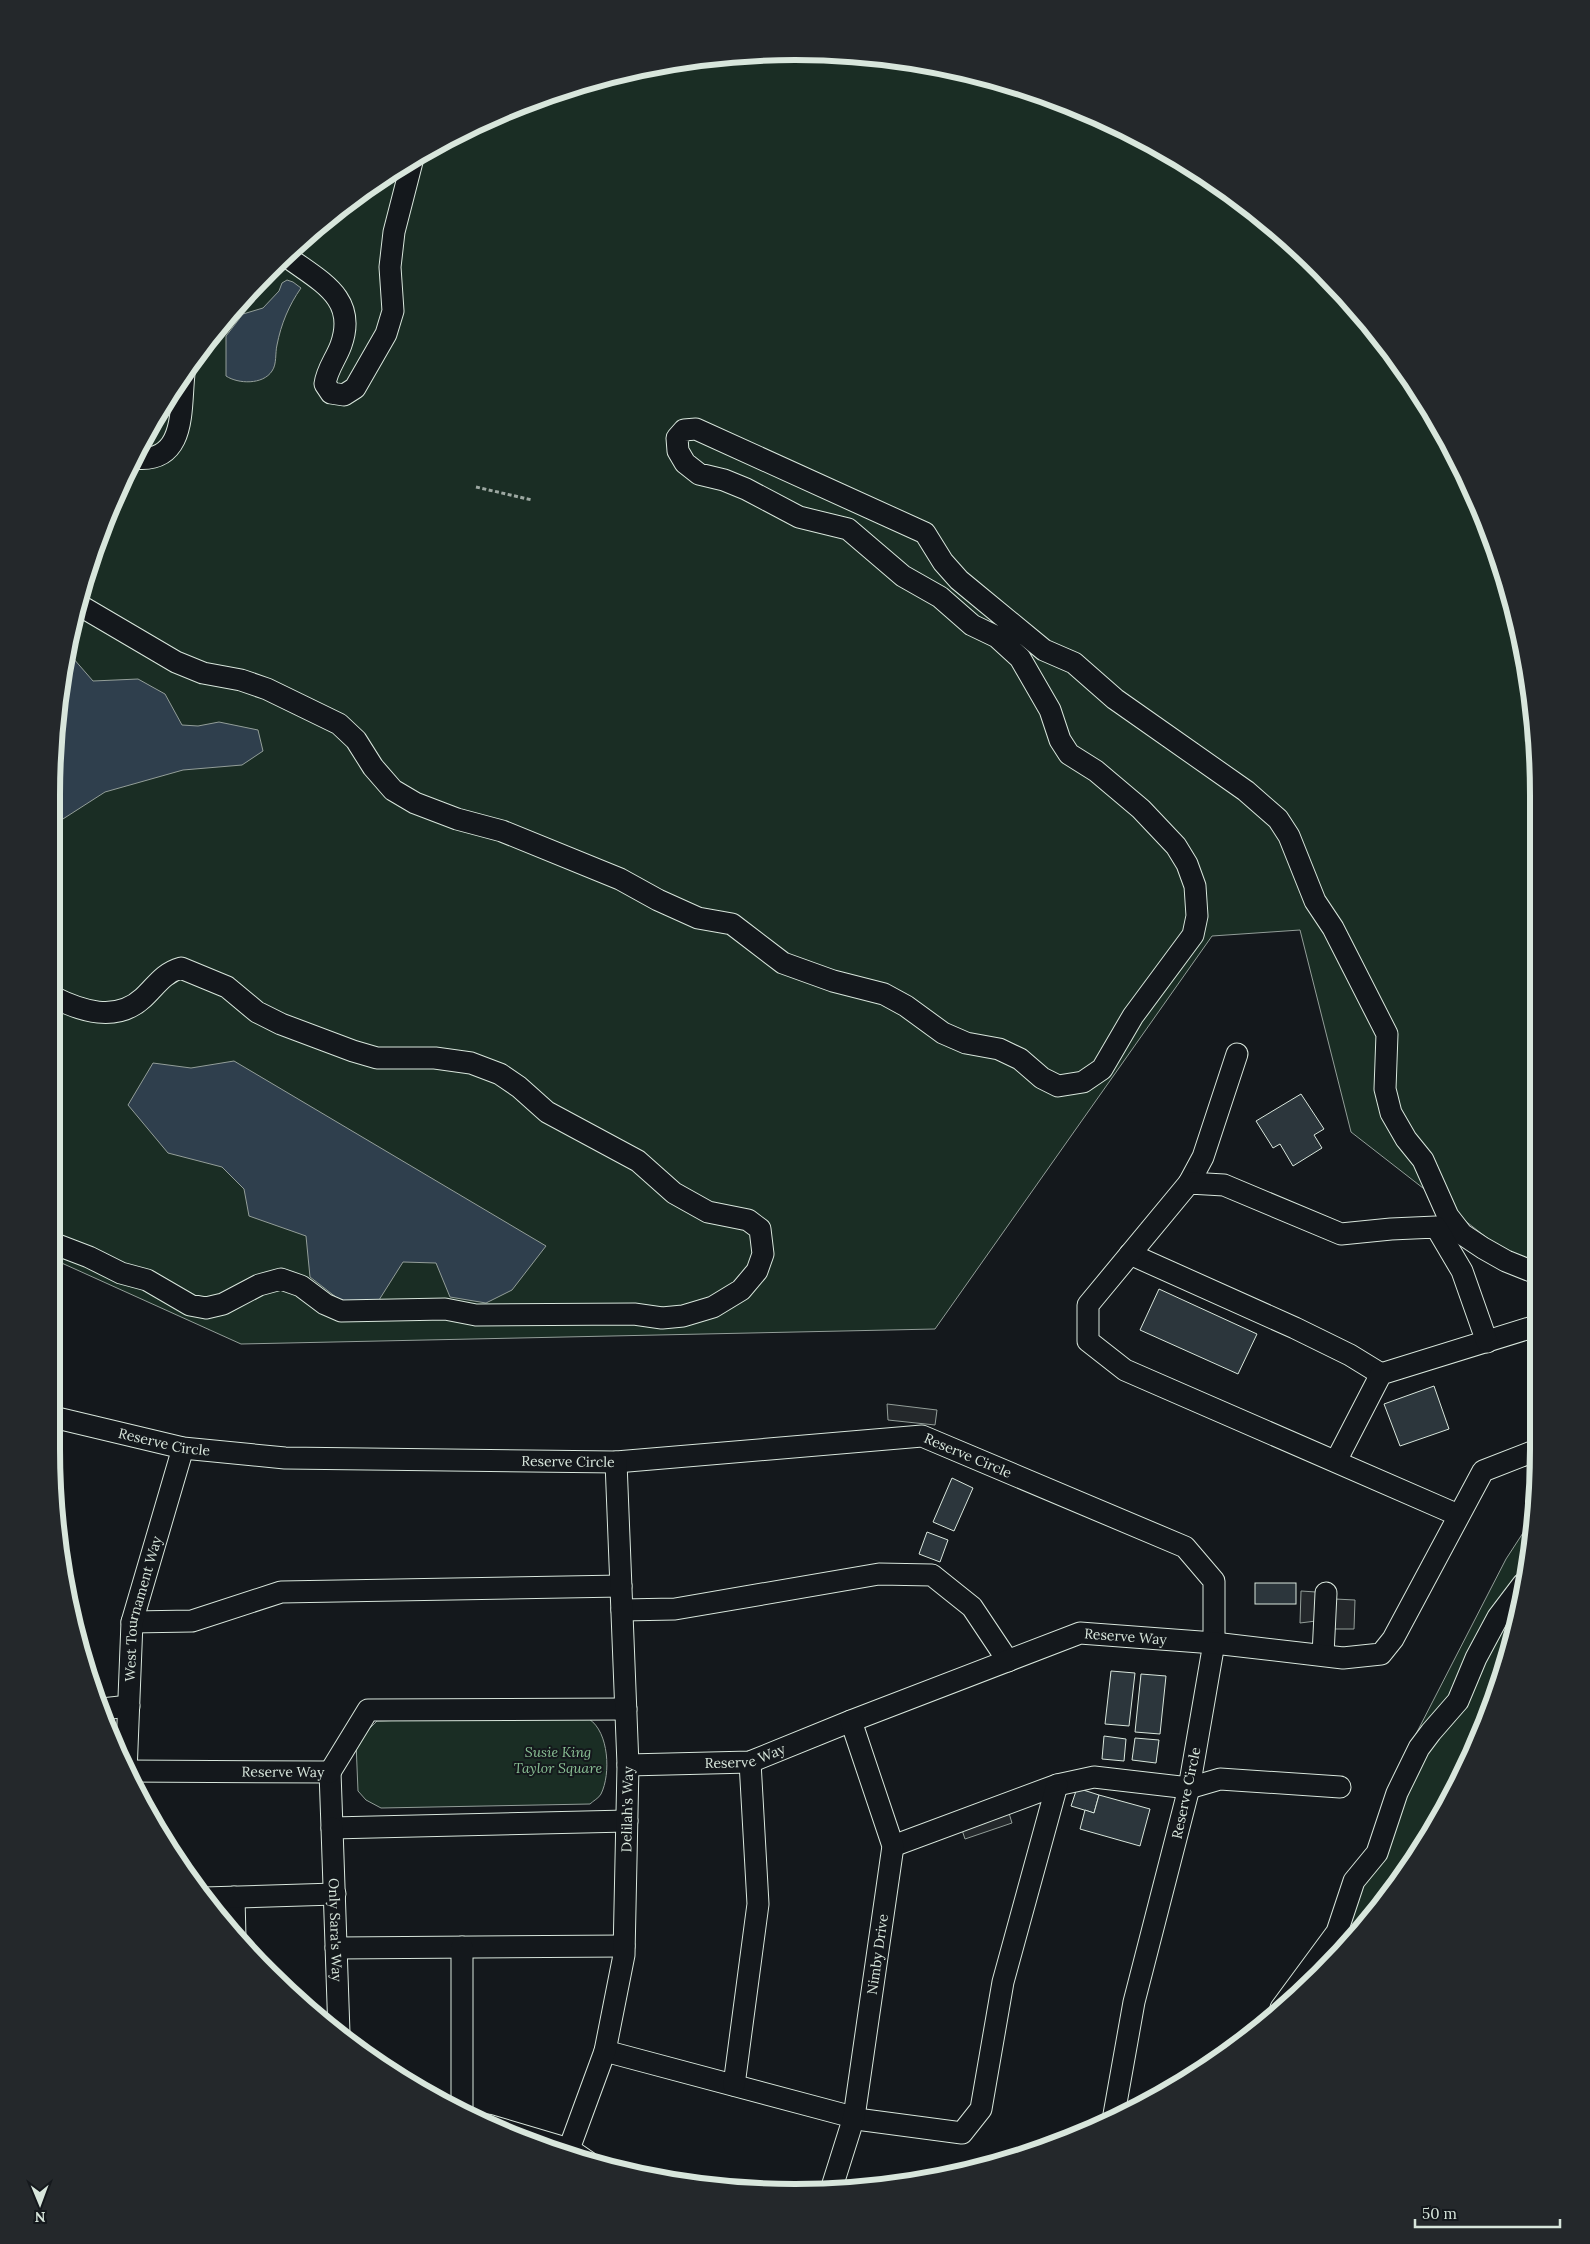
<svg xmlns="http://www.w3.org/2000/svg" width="1590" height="2244" viewBox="0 0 1590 2244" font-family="Lora,serif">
<rect width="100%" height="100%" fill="#14181c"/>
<!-- green -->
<g fill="#1a2d24" stroke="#939e99">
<path d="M 843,53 L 987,77 L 1124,128 L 1248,205 L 1354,304 L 1414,382 L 1462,466 L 1513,602 L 1532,698 L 1536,1276 L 1351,1132 L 1300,930 L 1212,936 L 935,1329 L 241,1344 L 55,1260 L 51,795 L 66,650 L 108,511 L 151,423 L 205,342 L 304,236 L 423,151 L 556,91 L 698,58 Z"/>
<path d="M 1534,1516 L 1513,1641 L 1462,1778 L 1385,1902 L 1322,1969 L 1399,1767 L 1506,1559 Z"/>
<path d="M 562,1715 C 570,1716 583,1715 589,1719 C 609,1732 611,1774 601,1794 C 599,1798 593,1801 590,1804 L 381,1808 L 366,1800 L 358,1791 L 356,1742 L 377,1721 Z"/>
</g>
<!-- parking -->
<g fill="#24282b" stroke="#939e99">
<path d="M 887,1404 L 937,1410 L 935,1425 L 888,1420 Z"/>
<path d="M 1301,1591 L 1316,1592 L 1316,1621 L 1300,1623 Z"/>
<path d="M 1335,1599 L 1355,1600 L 1354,1629 L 1334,1629 Z"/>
<path d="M 1008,1810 L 1012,1823 L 965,1839 L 961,1827 Z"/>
</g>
<!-- water -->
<g fill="#2f3f4d" stroke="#939e99">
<path d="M 287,280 L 293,282 L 301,288 C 289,305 281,324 277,345 C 275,353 277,364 272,371 C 263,385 238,384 226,376 L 226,336 L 243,314 L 263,308 L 279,291 L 282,283 Z"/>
<path d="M 66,650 L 93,681 L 138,679 L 165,694 L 182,725 L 198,726 L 219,722 L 258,730 L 263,751 L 242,765 L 183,770 L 105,792 L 52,826 L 51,795 Z"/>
<path d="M 234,1061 L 546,1246 L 512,1290 L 486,1303 L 450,1297 L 436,1263 L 403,1262 L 379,1300 L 341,1301 L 310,1277 L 306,1236 L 249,1216 L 244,1189 L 222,1167 L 168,1153 L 128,1105 L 153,1063 L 191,1068 Z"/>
</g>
<!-- building -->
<g fill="#2c363c" stroke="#d8e6dc">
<path d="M 1301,1094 L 1324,1129 L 1314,1135 L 1322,1148 L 1293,1166 L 1280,1144 L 1273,1148 L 1256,1121 Z"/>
<path d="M 1159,1289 L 1257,1334 L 1238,1374 L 1140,1330 Z"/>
<path d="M 1434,1386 L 1449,1429 L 1400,1446 L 1384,1404 Z"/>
<path d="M 952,1478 L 973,1488 L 954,1531 L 933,1522 Z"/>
<path d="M 927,1532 L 948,1540 L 940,1562 L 919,1554 Z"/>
<rect x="1255" y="1583" width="41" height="21"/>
<path d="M 1111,1671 L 1135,1673 L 1129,1726 L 1105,1724 Z"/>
<path d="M 1141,1674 L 1166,1676 L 1160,1734 L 1135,1732 Z"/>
<path d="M 1104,1736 L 1126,1739 L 1124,1761 L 1102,1759 Z"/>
<path d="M 1135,1738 L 1159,1740 L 1156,1763 L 1132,1760 Z"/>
<path d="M 1077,1788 L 1099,1795 L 1094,1813 L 1071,1806 Z"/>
<path d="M 1099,1795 L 1150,1809 L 1140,1846 L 1080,1829 L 1085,1810 L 1094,1813 Z"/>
</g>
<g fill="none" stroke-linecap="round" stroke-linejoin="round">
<defs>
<g id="minor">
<path d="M 286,256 C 319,281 358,297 341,345 C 336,359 327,369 325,384 L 331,393 L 344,395 L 355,388 L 386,334 L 393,311 L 390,267 L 394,232 L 413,158"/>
<path d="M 134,458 C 187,464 180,409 184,374"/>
<path d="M 79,605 L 176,662 L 203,673 L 241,680 L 267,689 L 339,724 L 356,740 L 373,767 L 393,790 L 415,803 L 457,819 L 502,831 L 620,879 L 658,900 L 698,918 L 732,924 L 783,963 L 833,981 L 884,994 L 906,1006 L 943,1033 L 966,1043 L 999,1049 L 1020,1059 L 1042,1078 L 1058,1086 L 1083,1082 L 1102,1069 L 1133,1016 L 1193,935 L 1197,916 L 1195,886 L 1187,864 L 1176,846 L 1141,809 L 1096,771 L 1069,754 L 1060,740 L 1050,710 L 1020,658 L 997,637 L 972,625 L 940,597 L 903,576 L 848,529 L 799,517 L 746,489 L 724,480 L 699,474 L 685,463 L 678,451 L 677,438 L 684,430 L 696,429 L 925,533 L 943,562 L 959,580 L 1044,650 L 1074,663 L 1115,699 L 1246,791 L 1278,819 L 1289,836 L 1315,901 L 1333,928 L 1387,1034 L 1385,1089 L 1391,1113 L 1406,1139 L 1423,1160 L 1448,1216 L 1462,1234 L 1483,1248 L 1506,1261 L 1536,1273"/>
<path d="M 53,997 C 81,1011 116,1023 143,998 C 156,986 163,973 181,968 L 227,987 L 257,1012 L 281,1024 L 353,1051 L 377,1058 L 435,1058 L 471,1063 L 500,1074 L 519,1087 L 547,1112 L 638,1161 L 674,1193 L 708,1212 L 748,1220 L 760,1229 L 763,1254 L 757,1271 L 741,1290 L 713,1307 L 683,1316 L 662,1318 L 634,1314 L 476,1315 L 445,1309 L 341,1311 L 325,1304 L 301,1286 L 281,1279 L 259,1285 L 223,1304 L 206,1308 L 190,1305 L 147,1280 L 121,1273 L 89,1257 L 55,1244"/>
<path d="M 1189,1183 L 1203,1157 L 1237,1054"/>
<path d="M 1130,1254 L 1295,1328 L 1350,1355 L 1381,1374"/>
<path id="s1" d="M 57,1418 L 183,1448 L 285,1458 L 616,1462 L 922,1436 L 1185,1547 L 1214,1581 L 1214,1643 L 1189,1788 L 1134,2002 L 1113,2120"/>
<path d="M 1336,1461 L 1381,1374 L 1536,1326"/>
<path d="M 1458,1515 L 1125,1370 L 1088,1341 L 1088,1305 L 1189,1183 L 1224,1185 L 1341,1234 L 1391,1229 L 1436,1227 L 1462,1271 L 1487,1342"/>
<path d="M 622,1610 L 675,1609 L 879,1574 L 932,1575 L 972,1607 L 1008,1661"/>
<path d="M 132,1622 L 192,1621 L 281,1592 L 621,1586"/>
<path d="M 1323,1655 L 1326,1593"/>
<path d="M 102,1709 L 129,1706"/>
<path id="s2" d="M 628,1765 L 750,1762 L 851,1721 L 1080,1633 L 1214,1643 L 1343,1658 L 1381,1654 L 1393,1639 L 1483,1471 L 1537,1450"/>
<path id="s3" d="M 125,1771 L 330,1772 L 332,1828 L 627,1821"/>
<path d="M 330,1772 L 368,1710 L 626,1709"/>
<path id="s4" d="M 126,1773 L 132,1622 L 183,1448"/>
<path id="s5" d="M 332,1828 L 339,2033"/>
<path d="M 893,1846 L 1057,1785 L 1094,1777 L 1189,1788 L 1220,1779 L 1340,1787"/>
<path d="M 234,1897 L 235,1938"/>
<path d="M 204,1898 L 335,1894"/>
<path d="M 336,1948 L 624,1946"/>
<path d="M 1280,2012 L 1281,2008 L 1337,1932 L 1354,1881 L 1377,1853 L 1397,1793 L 1419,1748 L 1431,1732 L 1458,1701 L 1476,1658 L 1498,1617 L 1523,1584"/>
<path d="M 605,2051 L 864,2120 L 962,2133 L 981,2109 L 1003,1982 L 1057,1785"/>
<path d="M 734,2085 L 758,1904 L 750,1762"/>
<path d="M 462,2112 L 462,1947"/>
<path d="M 488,2125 L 569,2149 L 588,2162"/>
<path id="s6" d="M 569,2149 L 605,2051 L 624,1955 L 628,1765 L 616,1462"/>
<path id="s7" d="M 831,2190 L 854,2117 L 893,1846 L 851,1721"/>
</g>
</defs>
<!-- minor casing -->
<use href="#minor" stroke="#d8e6dc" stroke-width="23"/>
<!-- path -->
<path stroke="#9da8a2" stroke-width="3" stroke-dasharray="4 2.5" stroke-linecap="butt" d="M 476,487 L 532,500"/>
<!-- minor -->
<use href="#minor" stroke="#14181c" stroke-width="21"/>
</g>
<g text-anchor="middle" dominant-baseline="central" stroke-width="4" stroke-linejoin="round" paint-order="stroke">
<!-- street labels -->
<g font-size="14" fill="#d8e6dc" stroke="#14181c">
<text stroke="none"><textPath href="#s1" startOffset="110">Reserve Circle</textPath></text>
<text stroke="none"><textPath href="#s1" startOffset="920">Reserve Circle</textPath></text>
<text stroke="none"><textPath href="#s1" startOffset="515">Reserve Circle</textPath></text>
<text stroke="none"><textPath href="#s4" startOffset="166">West Tournament Way</textPath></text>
<text stroke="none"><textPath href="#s2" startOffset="522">Reserve Way</textPath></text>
<text stroke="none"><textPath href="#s2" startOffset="118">Reserve Way</textPath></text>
<text stroke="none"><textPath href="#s3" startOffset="158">Reserve Way</textPath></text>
<text transform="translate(1186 1793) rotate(-78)">Reserve Circle</text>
<text stroke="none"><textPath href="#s6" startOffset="348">Delilah's Way</textPath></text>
<text stroke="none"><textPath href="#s5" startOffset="102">Only Sara's Way</textPath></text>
<text stroke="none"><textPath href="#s7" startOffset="241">Nimby Drive</textPath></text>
</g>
<!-- park labels -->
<g font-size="14" font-style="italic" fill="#8ac095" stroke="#14181c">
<text x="558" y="1752">Susie King<tspan x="558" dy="16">Taylor Square</tspan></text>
</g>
</g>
<!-- crop -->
<path d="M0 0H1590V2244H0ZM795 60H795A735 735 0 0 1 1530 795V1449A735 735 0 0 1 795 2184H795A735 735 0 0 1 60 1449V795A735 735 0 0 1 795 60Z" fill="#24282b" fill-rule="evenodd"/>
<path fill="none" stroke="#d8e6dc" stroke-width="6" d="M795 60H795A735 735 0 0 1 1530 795V1449A735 735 0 0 1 795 2184H795A735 735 0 0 1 60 1449V795A735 735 0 0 1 795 60Z"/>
<!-- north arrow -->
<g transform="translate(40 2204) rotate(179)" stroke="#14181c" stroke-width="4" paint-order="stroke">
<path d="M0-4L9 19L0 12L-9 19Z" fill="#d8e6dc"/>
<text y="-8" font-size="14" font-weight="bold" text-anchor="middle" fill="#d8e6dc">N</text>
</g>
<!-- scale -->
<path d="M1415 2219v8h145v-8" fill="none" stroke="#d8e6dc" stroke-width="2.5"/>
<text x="1422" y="2219" font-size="15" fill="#d8e6dc" stroke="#14181c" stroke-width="4" paint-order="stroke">50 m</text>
</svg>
